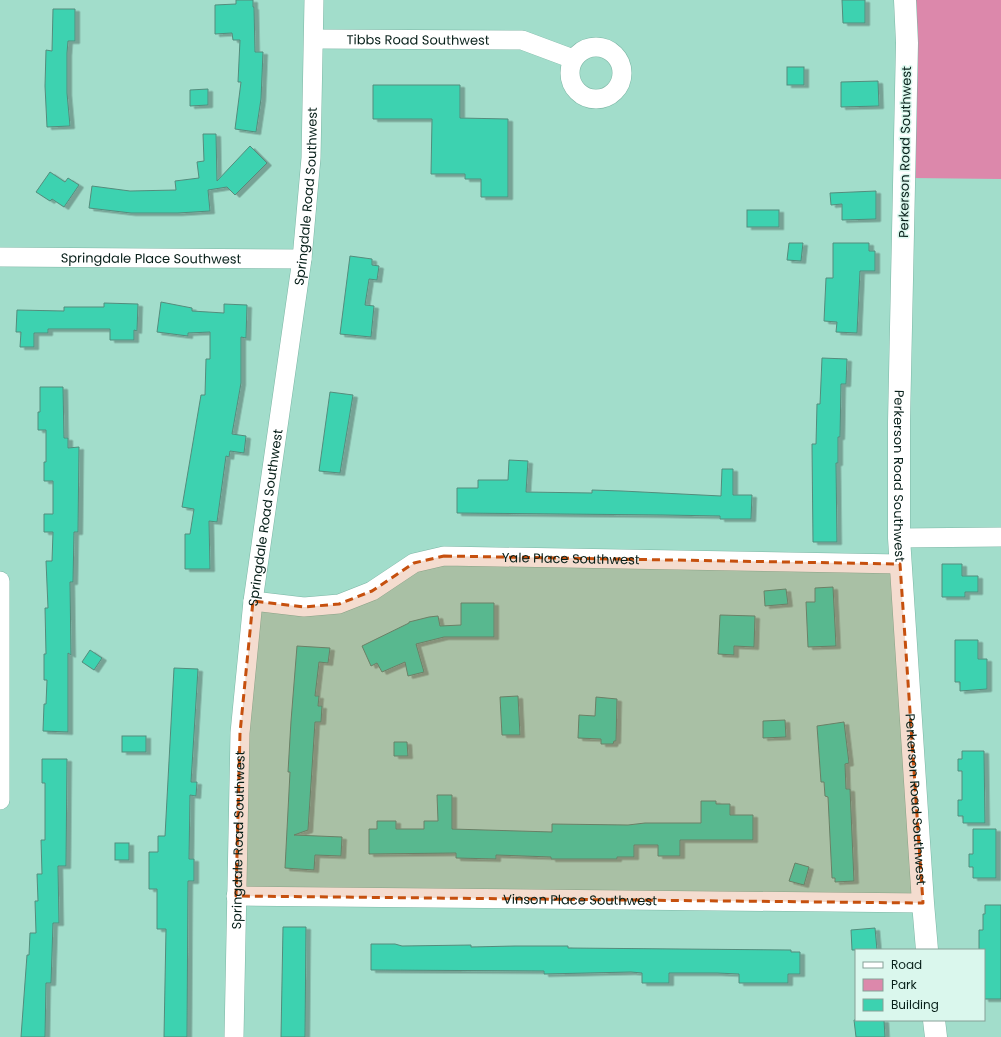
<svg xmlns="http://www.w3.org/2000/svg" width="1001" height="1037" viewBox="0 0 1001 1037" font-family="Poppins,sans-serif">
<defs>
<filter id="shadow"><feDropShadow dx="4.5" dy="2.5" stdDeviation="0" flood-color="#0004"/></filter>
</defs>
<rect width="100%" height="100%" fill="#a2ddcb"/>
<!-- green -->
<path fill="#dc88ab" d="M 903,0 L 1001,0 L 1001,179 L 911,178 Z"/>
<!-- building -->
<g fill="#3cd2b0" stroke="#548c7c" filter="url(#shadow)">
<path d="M 236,0 L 253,0 L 253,7 L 254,7 L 255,52 L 263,52 L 261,99 L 256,132 L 235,129 L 241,82 L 238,82 L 240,40 L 233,40 L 232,33 L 215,34 L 215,5 L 236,4 Z"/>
<path d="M 842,0 L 865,0 L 865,23 L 843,23 Z"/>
<path d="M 53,9 L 75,9 L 75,41 L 68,41 L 67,53 L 67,93 L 70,126 L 47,127 L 45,86 L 46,50 L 52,51 Z"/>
<rect x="787" y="67" width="17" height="18"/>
<path d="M 878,81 L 879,106 L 841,107 L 841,82 Z"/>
<path d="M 373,85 L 460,85 L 460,118 L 508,119 L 508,197 L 481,197 L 481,179 L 465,179 L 465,174 L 431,174 L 432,119 L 373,119 Z"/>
<path d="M 208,89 L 208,105 L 190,106 L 190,90 Z"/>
<path d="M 203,134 L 216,134 L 217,181 L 250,146 L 267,163 L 235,195 L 227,187 L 208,190 L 210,211 L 178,213 L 131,213 L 89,208 L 92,186 L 130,191 L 176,190 L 175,181 L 199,178 L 197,162 L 204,161 Z"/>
<path d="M 50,172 L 65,182 L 68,178 L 79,185 L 64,207 L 52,199 L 50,201 L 36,192 Z"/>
<path d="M 876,191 L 876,219 L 842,220 L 842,204 L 831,205 L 830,193 Z"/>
<rect x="747" y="210" width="32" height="17"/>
<path d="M 789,243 L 803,243 L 801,261 L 787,260 Z"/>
<path d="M 833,243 L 869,243 L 869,251 L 875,251 L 875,271 L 860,271 L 857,333 L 836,332 L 837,322 L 824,321 L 826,278 L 833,278 Z"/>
<path d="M 350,256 L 372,259 L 372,265 L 379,266 L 377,280 L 369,279 L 365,305 L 374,306 L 371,337 L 340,334 Z"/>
<path d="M 161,302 L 192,308 L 192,311 L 224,313 L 224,304 L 247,305 L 246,338 L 241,337 L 241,383 L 232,434 L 246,436 L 244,453 L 230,451 L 229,457 L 226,456 L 217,522 L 209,521 L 210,569 L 185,569 L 185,534 L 190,534 L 194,509 L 182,507 L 201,395 L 205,395 L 206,359 L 210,359 L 210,332 L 188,333 L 188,336 L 157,332 Z"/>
<path d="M 104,303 L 138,304 L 137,331 L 134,330 L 134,340 L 110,340 L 110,329 L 48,329 L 48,333 L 34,333 L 34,347 L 20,347 L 21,332 L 16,332 L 17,310 L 64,311 L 64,307 L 104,307 Z"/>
<path d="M 822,358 L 847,359 L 846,384 L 841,384 L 840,437 L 838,437 L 838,463 L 836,463 L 837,542 L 813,542 L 812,444 L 816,444 L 817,404 L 820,404 Z"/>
<path d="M 40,387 L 63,387 L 64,438 L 68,438 L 68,448 L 79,447 L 78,532 L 74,532 L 73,582 L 70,582 L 71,655 L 68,653 L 68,732 L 43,731 L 44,704 L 46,704 L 47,680 L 44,680 L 44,654 L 46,654 L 45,608 L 48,608 L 46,561 L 52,561 L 53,532 L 44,532 L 44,514 L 53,514 L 53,481 L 44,481 L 44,462 L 46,462 L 46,430 L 38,430 L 38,412 L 40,412 Z"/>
<path d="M 330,392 L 353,395 L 340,473 L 319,471 Z"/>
<path d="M 509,460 L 528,461 L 526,492 L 592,493 L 592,490 L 622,491 L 721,496 L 722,469 L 733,469 L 733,495 L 752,495 L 751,519 L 720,519 L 720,516 L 664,515 L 457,513 L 457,488 L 478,488 L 478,480 L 508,480 Z"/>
<path d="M 942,564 L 962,564 L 962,576 L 978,576 L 978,592 L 965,592 L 965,597 L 942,597 Z"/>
<path d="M 833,587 L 836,646 L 808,647 L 806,602 L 815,602 L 815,588 Z"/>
<path d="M 786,589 L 788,604 L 765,606 L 764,591 Z"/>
<path d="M 461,603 L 494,603 L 494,637 L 444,637 L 416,644 L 424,672 L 408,676 L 405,662 L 382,672 L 377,663 L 371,666 L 362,646 L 409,623 L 409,622 L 429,617 L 438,616 L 440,626 L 461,625 Z"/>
<path d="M 720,615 L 755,616 L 754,647 L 734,646 L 734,655 L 718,654 Z"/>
<path d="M 955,640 L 978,640 L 978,659 L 987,659 L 987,689 L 960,691 L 960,682 L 955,682 Z"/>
<path d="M 297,646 L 330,648 L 328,663 L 319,662 L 315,696 L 319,696 L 318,706 L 322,706 L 321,722 L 315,722 L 308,830 L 294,835 L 342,837 L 341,856 L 315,855 L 314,870 L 285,868 L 290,772 L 288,772 L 291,721 Z"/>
<path d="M 90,650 L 102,658 L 94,670 L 82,662 Z"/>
<path d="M 174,668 L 198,669 L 191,782 L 197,782 L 196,796 L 190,795 L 189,859 L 194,859 L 194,881 L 188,881 L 187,1037 L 164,1037 L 166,929 L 157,929 L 157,889 L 149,889 L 149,852 L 158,852 L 158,836 L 165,836 Z"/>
<path d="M 518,696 L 520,735 L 502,735 L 500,697 Z"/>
<path d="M 596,697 L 617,699 L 616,741 L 614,741 L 613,744 L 601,744 L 601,739 L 578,738 L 579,715 L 595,716 Z"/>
<path d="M 785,720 L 786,737 L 763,738 L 763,721 Z"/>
<path d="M 844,722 L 849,763 L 845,764 L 846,789 L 850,789 L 854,881 L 835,882 L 835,878 L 832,878 L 828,797 L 825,796 L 824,782 L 821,782 L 817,726 Z"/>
<rect x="122" y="736" width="24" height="16"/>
<path d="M 394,742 L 407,742 L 408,756 L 394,756 Z"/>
<path d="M 962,751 L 984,751 L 985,823 L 963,823 L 963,816 L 958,816 L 958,800 L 962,800 L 962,771 L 958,771 L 958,759 L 962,759 Z"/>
<path d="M 42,759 L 67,759 L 66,866 L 58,866 L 59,923 L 53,923 L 51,983 L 46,983 L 45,1037 L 21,1037 L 27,955 L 29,955 L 30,933 L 36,933 L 35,901 L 38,901 L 37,874 L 42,874 L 41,840 L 45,840 L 45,783 L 42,783 Z"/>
<path d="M 437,795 L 452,795 L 452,829 L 552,832 L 552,824 L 628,825 L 645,823 L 701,823 L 701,801 L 716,801 L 716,804 L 730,804 L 730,815 L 753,815 L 753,840 L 680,840 L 680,856 L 658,856 L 658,845 L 634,845 L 634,857 L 617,857 L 617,859 L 551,859 L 551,857 L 496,855 L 496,859 L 456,858 L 456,853 L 369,854 L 369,829 L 377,829 L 377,821 L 396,821 L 396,829 L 424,829 L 424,821 L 438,821 Z"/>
<path d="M 973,829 L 996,829 L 996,878 L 973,878 L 973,867 L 969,867 L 969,854 L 973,854 Z"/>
<rect x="115" y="843" width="14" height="17"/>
<path d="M 795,863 L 809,867 L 804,885 L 789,881 Z"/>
<path d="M 985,905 L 1001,905 L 1001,999 L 984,999 L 984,950 L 979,950 L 979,930 L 983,930 L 983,914 L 985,914 Z"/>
<path d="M 283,927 L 306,927 L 305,1037 L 281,1037 Z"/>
<path d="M 875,928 L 877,950 L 852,950 L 851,930 Z"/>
<path d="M 371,944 L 395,944 L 402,946 L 471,945 L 471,947 L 515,946 L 568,946 L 568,948 L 791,950 L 791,952 L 800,952 L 800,974 L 788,974 L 788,983 L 739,983 L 739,974 L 717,973 L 669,973 L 669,983 L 642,983 L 642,973 L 631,972 L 544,974 L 544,971 L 371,970 Z"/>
<path d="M 854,1020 L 884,1020 L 885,1037 L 856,1037 Z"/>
</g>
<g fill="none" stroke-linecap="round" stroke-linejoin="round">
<defs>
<g id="street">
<path id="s1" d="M 314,39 L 522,40 L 573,59"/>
<circle cx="596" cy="73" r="26"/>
<path id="s2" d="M 0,257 L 302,259"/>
<path d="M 899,538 L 1001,537"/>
<path d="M 0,581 L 0,800"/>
<path id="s3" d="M 253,601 L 304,607 L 339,604 L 372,591 L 414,563 L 444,556 L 900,564"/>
<path id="s4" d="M 236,896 L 923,903"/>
<path id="s5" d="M 234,1037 L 240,733 L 253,601 L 302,259 L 311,158 L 314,0"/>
</g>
<g id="secondary">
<path id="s6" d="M 905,0 L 907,43 L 899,422 L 899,538 L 923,903 L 927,950"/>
<path d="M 934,1020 L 936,1037"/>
</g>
</defs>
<!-- street casing -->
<use href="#street" stroke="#7cb6a5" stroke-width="20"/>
<!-- secondary casing -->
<use href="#secondary" stroke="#7cb6a5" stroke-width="23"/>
<!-- street -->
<use href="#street" stroke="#fff" stroke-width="19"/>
<!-- secondary -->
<use href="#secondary" stroke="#fff" stroke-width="22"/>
</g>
<!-- marked area -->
<path fill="#c6500e" fill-opacity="0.2" stroke="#c6500e" stroke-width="3" stroke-dasharray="8 5" stroke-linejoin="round" d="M 444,556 L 900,564 L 923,903 L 236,896 L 240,733 L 253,601 L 304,607 L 339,604 L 372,591 L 414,563 Z"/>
<g text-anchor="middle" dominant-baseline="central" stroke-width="3" stroke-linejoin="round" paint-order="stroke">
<!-- street labels -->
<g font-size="13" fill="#071f19" stroke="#daf7ed">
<text stroke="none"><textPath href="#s1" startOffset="104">Tibbs Road Southwest</textPath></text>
<text transform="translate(905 152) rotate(-89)">Perkerson Road Southwest</text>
<text stroke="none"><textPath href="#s5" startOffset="845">Springdale Road Southwest</textPath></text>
<text stroke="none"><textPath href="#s2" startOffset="151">Springdale Place Southwest</textPath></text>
<text stroke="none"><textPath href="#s6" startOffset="476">Perkerson Road Southwest</textPath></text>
<text stroke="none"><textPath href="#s5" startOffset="521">Springdale Road Southwest</textPath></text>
<text stroke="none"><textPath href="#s3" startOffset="330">Yale Place Southwest</textPath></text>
<text stroke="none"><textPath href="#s6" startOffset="800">Perkerson Road Southwest</textPath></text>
<text stroke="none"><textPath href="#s5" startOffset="197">Springdale Road Southwest</textPath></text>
<text stroke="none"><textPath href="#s4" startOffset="344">Vinson Place Southwest</textPath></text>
</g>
</g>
<!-- legend -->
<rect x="855" y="949" width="130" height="72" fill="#daf7ed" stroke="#86a198"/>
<rect x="863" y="962" width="20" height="6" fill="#ffffff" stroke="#86a198"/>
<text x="891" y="969" font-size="12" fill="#071f19">Road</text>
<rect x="863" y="979" width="20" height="12" fill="#dc88ab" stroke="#86a198"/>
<text x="891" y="989" font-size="12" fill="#071f19">Park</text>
<rect x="863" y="999" width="20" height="12" fill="#3cd2b0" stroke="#86a198"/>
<text x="891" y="1009" font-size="12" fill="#071f19">Building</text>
</svg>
